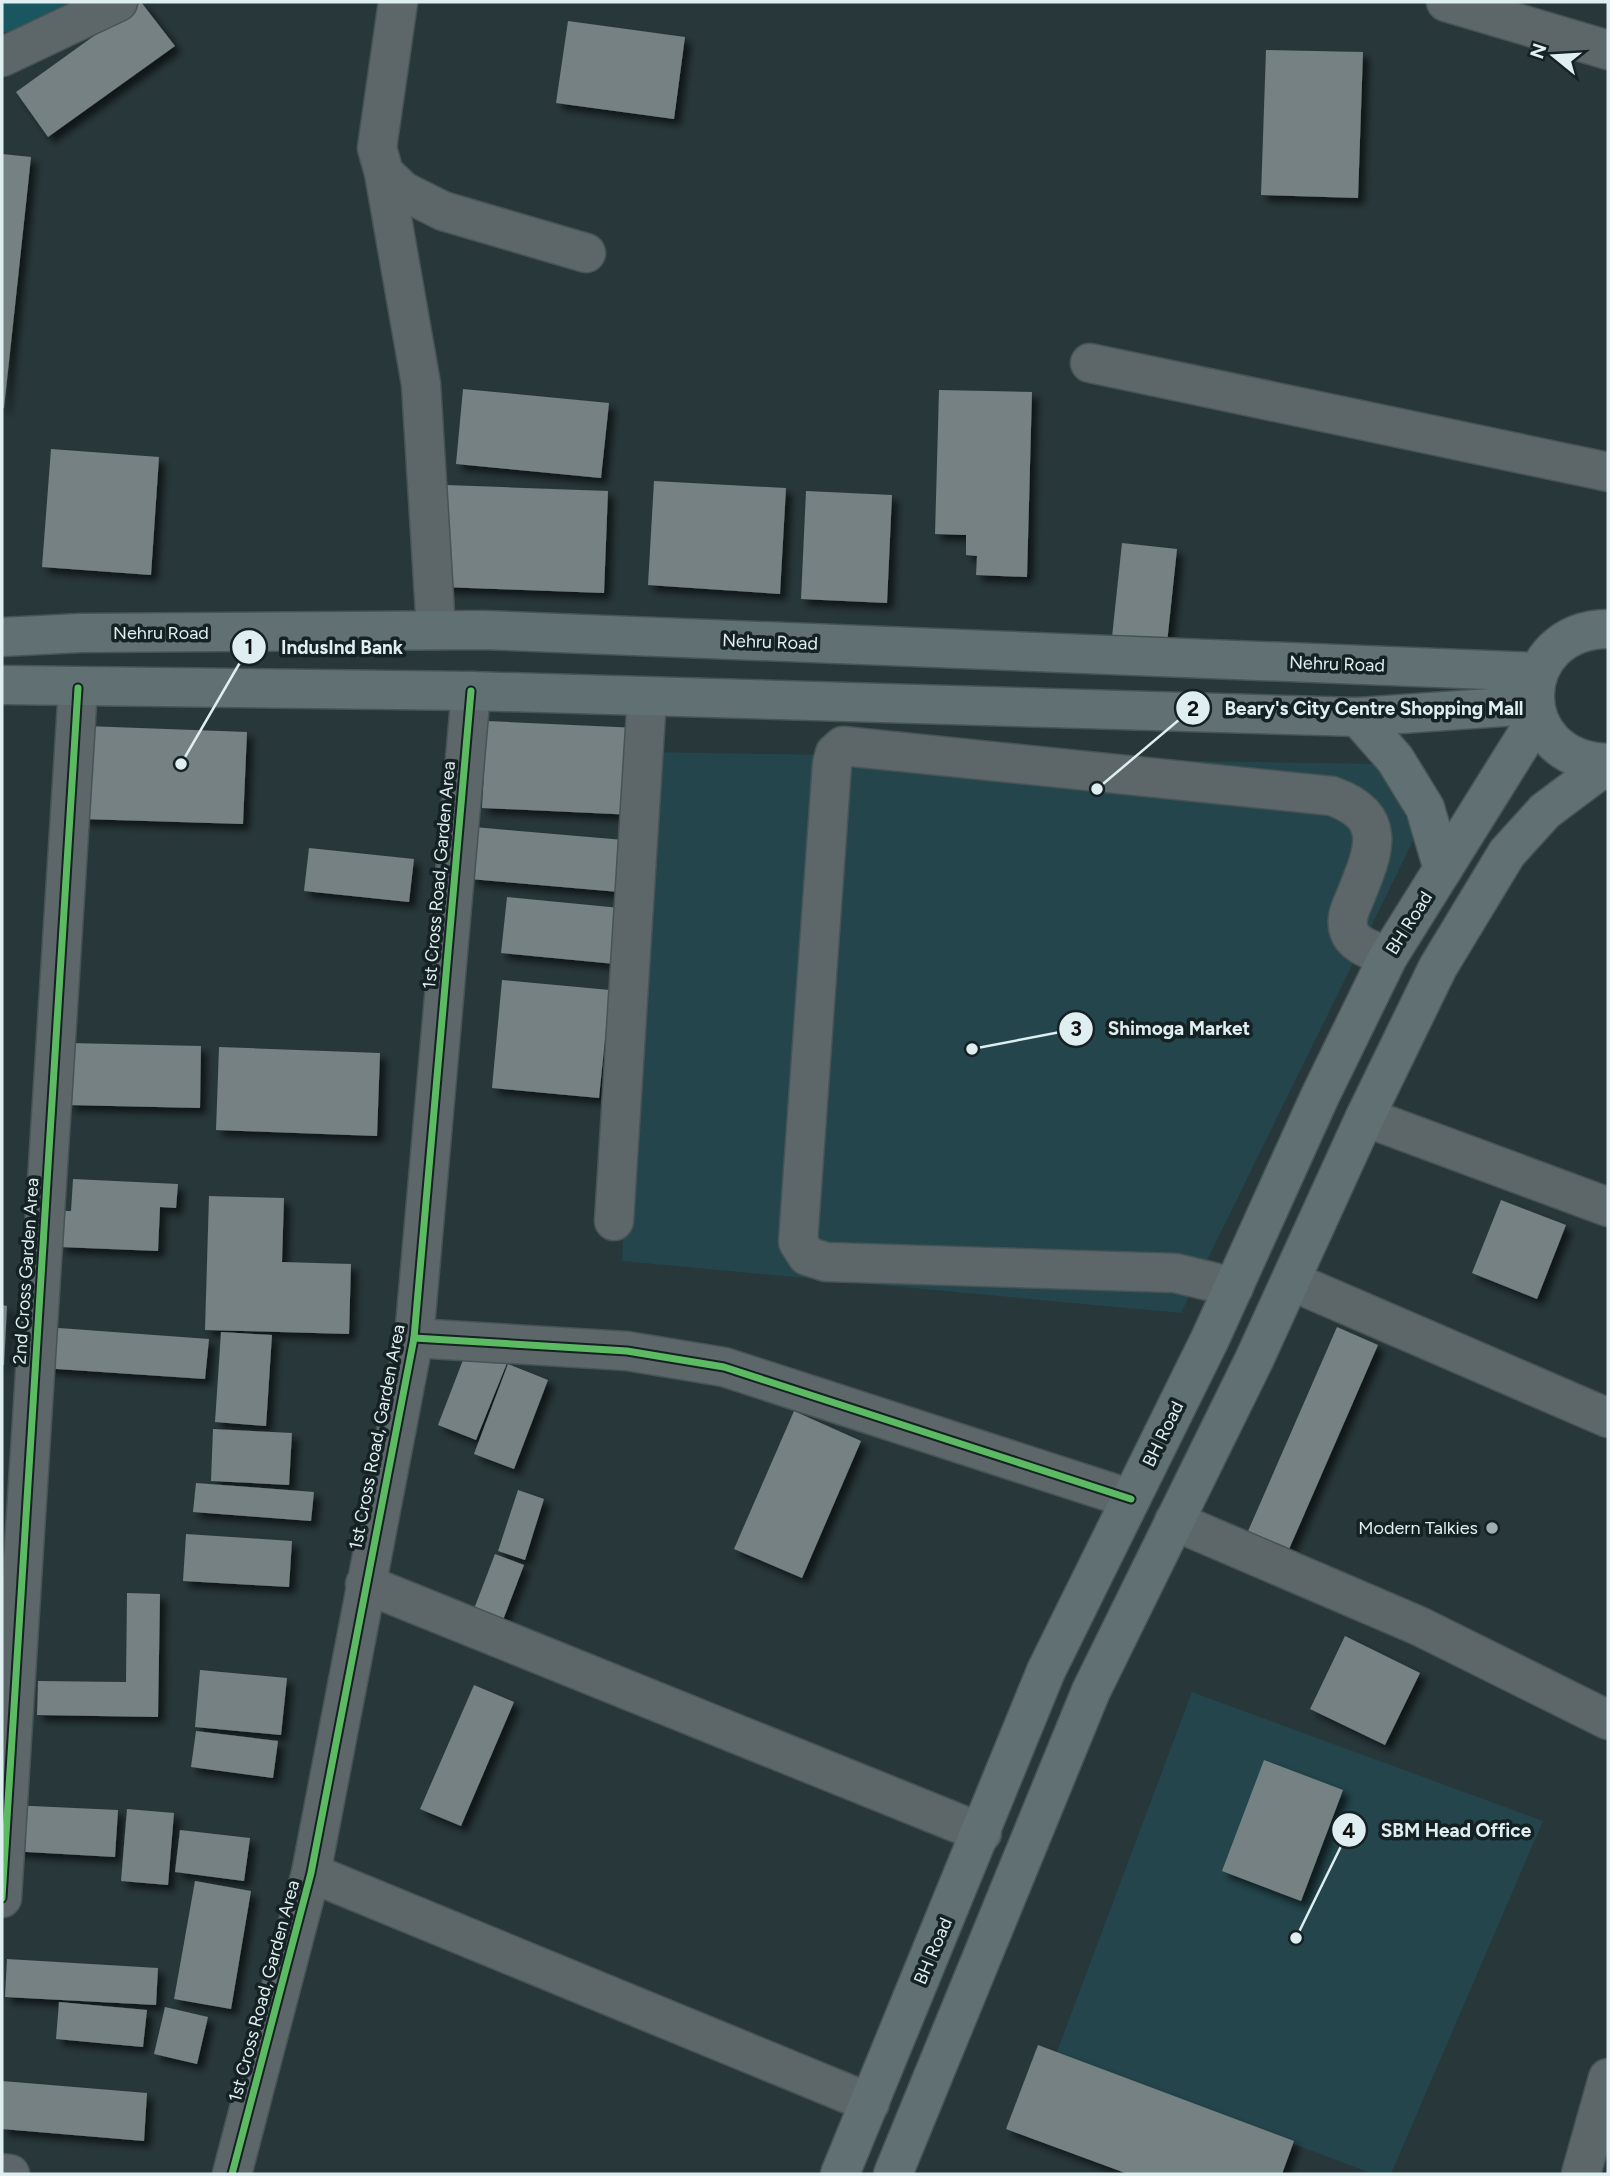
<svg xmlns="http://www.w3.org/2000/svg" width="1610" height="2176" viewBox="0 0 1610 2176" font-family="Figtree,sans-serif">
<defs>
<filter id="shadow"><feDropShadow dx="6" dy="6" stdDeviation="3.5" flood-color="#0009"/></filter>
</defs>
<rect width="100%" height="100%" fill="#28373a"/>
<!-- built -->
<g fill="#23454b">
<path d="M 649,752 L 1381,764 L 1415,837 L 1181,1313 L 622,1261 Z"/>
<path d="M 1192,1692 L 1543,1821 L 1391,2174 L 1373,2174 L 1056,2054 Z"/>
</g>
<!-- green -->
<path fill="#19565f" d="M 2,2 L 116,2 L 2,33 Z"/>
<!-- building -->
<g fill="#748183" filter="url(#shadow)">
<path d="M 141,2 L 175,46 L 48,137 L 16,92 Z"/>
<path d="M 568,21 L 685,37 L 674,119 L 556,103 Z"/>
<path d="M 1266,50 L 1363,52 L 1358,198 L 1261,195 Z"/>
<path d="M 2,154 L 31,157 L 4,408 L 2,408 Z"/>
<path d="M 463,389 L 609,403 L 601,478 L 456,464 Z"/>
<path d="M 939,390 L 1032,392 L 1027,577 L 976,575 L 977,556 L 966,555 L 966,535 L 935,534 Z"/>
<path d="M 51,449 L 159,457 L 151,575 L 42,567 Z"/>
<path d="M 654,481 L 786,488 L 780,594 L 648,585 Z"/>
<path d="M 446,485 L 608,491 L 604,593 L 442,587 Z"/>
<path d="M 806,491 L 892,495 L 887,603 L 801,599 Z"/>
<path d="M 1122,543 L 1177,549 L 1167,643 L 1112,637 Z"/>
<path d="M 487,721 L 639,728 L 635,815 L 482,808 Z"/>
<path d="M 86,726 L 247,732 L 243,824 L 82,819 Z"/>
<path d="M 474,827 L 624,840 L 619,892 L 470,879 Z"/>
<path d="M 309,848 L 414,859 L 409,902 L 304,891 Z"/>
<path d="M 507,897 L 620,908 L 615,964 L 501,953 Z"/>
<path d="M 502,980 L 610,990 L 599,1098 L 492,1088 Z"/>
<path d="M 70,1043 L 201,1046 L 200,1108 L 68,1105 Z"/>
<path d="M 219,1047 L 380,1053 L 377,1136 L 216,1130 Z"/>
<path d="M 73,1179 L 178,1184 L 176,1208 L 160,1207 L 158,1251 L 60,1247 L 61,1211 L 71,1211 Z"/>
<path d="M 209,1196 L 284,1198 L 282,1262 L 351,1264 L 349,1334 L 205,1330 Z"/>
<path d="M 1501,1200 L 1566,1225 L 1537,1299 L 1472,1273 Z"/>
<path d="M 2,1305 L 7,1306 L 4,1365 L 2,1365 Z"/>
<path d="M 45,1327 L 209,1339 L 205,1379 L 42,1368 Z"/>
<path d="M 1337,1327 L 1378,1345 L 1283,1563 L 1242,1545 Z"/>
<path d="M 221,1332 L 272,1335 L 266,1426 L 215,1422 Z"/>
<path d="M 468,1347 L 507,1363 L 476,1440 L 438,1425 Z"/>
<path d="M 508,1364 L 548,1380 L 514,1469 L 474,1454 Z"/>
<path d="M 794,1411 L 861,1441 L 802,1578 L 734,1549 Z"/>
<path d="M 213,1429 L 292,1433 L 289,1485 L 211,1481 Z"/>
<path d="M 196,1483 L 314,1492 L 311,1521 L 193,1512 Z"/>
<path d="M 518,1490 L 544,1499 L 525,1560 L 498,1551 Z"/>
<path d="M 186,1534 L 292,1541 L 289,1587 L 183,1581 Z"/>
<path d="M 495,1554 L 524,1565 L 498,1633 L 469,1622 Z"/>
<path d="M 127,1593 L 160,1594 L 158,1717 L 37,1715 L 38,1681 L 126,1682 Z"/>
<path d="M 1345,1636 L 1420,1673 L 1385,1745 L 1310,1709 Z"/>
<path d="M 200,1670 L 287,1678 L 281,1735 L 195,1727 Z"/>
<path d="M 474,1685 L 514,1702 L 461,1826 L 420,1809 Z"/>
<path d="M 196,1731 L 278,1741 L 273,1778 L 191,1767 Z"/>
<path d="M 1264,1760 L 1343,1790 L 1301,1901 L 1222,1871 Z"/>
<path d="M 10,1805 L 118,1810 L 115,1857 L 9,1851 Z"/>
<path d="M 127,1809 L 174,1813 L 168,1885 L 121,1881 Z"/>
<path d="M 180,1830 L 250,1838 L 244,1881 L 175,1872 Z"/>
<path d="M 195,1881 L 251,1891 L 231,2009 L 174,1999 Z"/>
<path d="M 7,1959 L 158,1968 L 156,2005 L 5,1997 Z"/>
<path d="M 59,2002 L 147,2010 L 143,2047 L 56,2039 Z"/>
<path d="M 165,2007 L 208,2017 L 197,2064 L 154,2054 Z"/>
<path d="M 1038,2045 L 1294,2141 L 1282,2174 L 1128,2174 L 1006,2129 Z"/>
<path d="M 2,2081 L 147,2093 L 144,2141 L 2,2129 Z"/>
</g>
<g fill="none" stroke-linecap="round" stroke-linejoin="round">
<defs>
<g id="minor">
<path d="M 398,2 L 377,148 L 384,173 L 403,191 L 443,211 L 586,253"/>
<path d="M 1446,2 L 1608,50"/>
<path d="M 2,57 L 118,2"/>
<path d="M 384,173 L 421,384 L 436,630"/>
<path d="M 1090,363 L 1608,472"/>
<path d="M 1365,1117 L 1608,1207"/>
<path d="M 614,1221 L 647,697"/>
<path d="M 1291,1281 L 1608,1418"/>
<path d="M 1234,1287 L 1175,1273 L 826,1262 L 807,1256 L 798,1242 L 832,764 L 835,753 L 843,746 L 1332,796 C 1391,817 1373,853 1354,900 C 1350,909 1345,920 1349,931 C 1354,946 1375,951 1388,957"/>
<path d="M 414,1338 L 627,1351 L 724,1367 L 1131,1499"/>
<path d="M 1174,1521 L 1419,1626 L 1608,1720"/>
<path d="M 365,1584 L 982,1833"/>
<path d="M 311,1873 L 870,2103"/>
<path d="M 2,1898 L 78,688"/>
<path d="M 2,2173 L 10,2174"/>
<path d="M 232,2174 L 311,1873 L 414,1338 L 471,691"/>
<path d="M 1581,2174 L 1608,2078"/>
</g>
<g id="major">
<path d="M 1608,629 C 1512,630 1509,760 1608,763"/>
<path d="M 2,637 L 80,633 L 483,630 L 1538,672"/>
<path d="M 2,685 L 471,691 L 1358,717 L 1534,705"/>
<path d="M 1358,717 L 1395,759 L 1425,808 L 1443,869"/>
<path d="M 840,2174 L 1046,1671 L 1210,1339 L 1320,1096 L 1388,957 L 1537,718"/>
<path d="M 893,2174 L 1091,1691 L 1254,1360 L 1365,1117 L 1438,967 L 1507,853 L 1545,811 L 1608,764"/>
</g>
</defs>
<!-- minor casing -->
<use href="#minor" stroke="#475456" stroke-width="41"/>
<!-- major casing -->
<use href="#major" stroke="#475456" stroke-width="41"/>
<!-- minor -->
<use href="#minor" stroke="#5d676a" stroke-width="38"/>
<!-- major -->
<use href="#major" stroke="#617173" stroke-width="38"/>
<defs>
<g id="cycleway">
<path d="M 414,1338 L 627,1351 L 724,1367 L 1131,1499"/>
<path d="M 2,1898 L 78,688"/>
<path d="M 232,2174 L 311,1873 L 414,1338 L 471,691"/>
</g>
</defs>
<!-- cycleway casing -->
<use href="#cycleway" stroke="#152123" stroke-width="11"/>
<!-- cycleway -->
<use href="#cycleway" stroke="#5cba63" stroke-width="7"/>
</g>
<!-- markers -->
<circle fill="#9eaeb1" stroke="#152123" stroke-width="2.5" cx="1492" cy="1528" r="7"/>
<g text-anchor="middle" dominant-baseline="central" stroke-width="7" stroke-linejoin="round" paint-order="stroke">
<!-- street labels -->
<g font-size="18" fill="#deeef1" stroke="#152123">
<text x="161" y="633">Nehru Road</text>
<text transform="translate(770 642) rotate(2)">Nehru Road</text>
<text transform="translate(1337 664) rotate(2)">Nehru Road</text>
<text transform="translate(439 875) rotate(-85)">1st Cross Road, Garden Area</text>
<text transform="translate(1409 923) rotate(-58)">BH Road</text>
<text transform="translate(26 1271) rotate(-86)">2nd Cross Garden Area</text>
<text transform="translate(1163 1434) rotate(-64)">BH Road</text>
<text transform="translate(377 1437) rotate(-79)">1st Cross Road, Garden Area</text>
<text transform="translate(933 1951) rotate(-67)">BH Road</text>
<text transform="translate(264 1991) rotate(-75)">1st Cross Road, Garden Area</text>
</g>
<!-- poi labels -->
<g font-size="18" fill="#deeef1" stroke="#152123" text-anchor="end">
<text x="1478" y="1528">Modern Talkies</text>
</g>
</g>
<!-- callouts -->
<path fill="none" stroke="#deeef1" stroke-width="2.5" d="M181 764L249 647M1097 789L1193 708M972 1049L1076 1029M1296 1938L1349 1830"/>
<g fill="#deeef1" stroke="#152123" stroke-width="2.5">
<circle cx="181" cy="764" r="7"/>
<circle cx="1097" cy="789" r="7"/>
<circle cx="972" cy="1049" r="7"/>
<circle cx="1296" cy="1938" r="7"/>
<circle cx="249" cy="647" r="18"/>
<circle cx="1193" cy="708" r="18"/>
<circle cx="1076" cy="1029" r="18"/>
<circle cx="1349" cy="1830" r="18"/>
</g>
<g font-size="21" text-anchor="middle" font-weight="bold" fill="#111">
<text x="249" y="654">1</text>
<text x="1193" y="716">2</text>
<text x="1076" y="1036">3</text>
<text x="1349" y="1838">4</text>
</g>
<g font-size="19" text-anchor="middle" font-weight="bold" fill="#deeef1" stroke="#152123" stroke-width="7" stroke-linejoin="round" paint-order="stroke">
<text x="342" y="654">IndusInd Bank</text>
<text x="1374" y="715">Beary's City Centre Shopping Mall</text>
<text x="1179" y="1035">Shimoga Market</text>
<text x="1456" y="1837">SBM Head Office</text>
</g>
<!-- border -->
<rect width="1610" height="2176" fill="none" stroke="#deeef1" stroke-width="7"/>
<!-- north arrow -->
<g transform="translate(1554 56) rotate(288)" stroke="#152123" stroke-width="5" paint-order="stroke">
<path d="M0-5L12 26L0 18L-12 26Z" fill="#deeef1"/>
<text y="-10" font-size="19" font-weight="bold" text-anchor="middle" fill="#deeef1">N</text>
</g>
</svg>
